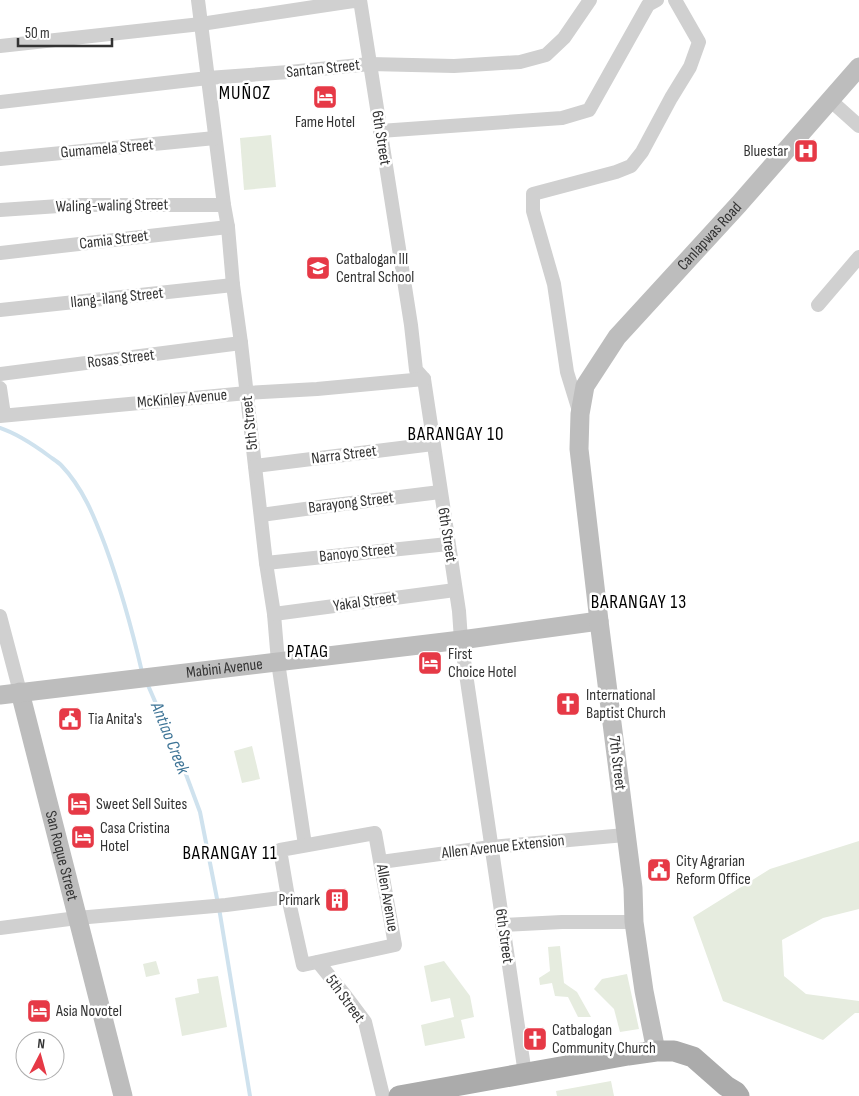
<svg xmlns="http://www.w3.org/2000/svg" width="859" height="1096" viewBox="0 0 859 1096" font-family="'Sofia Sans Condensed',sans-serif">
<rect width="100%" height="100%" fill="#fff"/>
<!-- green -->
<g fill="#e6ecdf">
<path d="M 271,135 L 276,187 L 244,190 L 240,138 Z"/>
<path d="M 252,746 L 260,779 L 242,783 L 234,751 Z"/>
<path d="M 859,841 L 859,909 L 823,918 L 782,940 L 784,976 L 806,994 L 859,1001 L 859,1013 L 855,1013 L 823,1040 L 723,1001 L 693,917 L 770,869 Z"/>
<path d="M 560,946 L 564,983 L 577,992 L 591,1017 L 578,1017 L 568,997 L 555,996 L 552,983 L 540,985 L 539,978 L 550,971 L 548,947 Z"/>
<path d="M 156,961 L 160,974 L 146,977 L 143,964 Z"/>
<path d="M 444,961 L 470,996 L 474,1017 L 461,1020 L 465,1038 L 425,1046 L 421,1025 L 454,1017 L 450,998 L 431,1002 L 424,966 Z"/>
<path d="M 627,974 L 639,1029 L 620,1032 L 614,1009 L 594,989 L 602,979 Z"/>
<path d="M 218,976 L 227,1027 L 182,1036 L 175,998 L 199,993 L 197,979 Z"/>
<path d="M 611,1081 L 614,1096 L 557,1096 L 556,1091 Z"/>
</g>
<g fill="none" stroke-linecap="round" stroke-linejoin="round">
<!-- stream -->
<g stroke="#cfe2ee" stroke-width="4">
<path d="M 0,428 C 18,434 34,445 49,456 C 53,459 58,462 61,465 C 83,488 94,516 105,545 C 120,586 132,629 142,672"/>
<path d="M 147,683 L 181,761 L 200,812 L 220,914 L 250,1096"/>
</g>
<!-- street -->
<g stroke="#d0d0d0" stroke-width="14">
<path d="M 198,0 L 224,205 L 228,227 L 233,285 L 241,343 L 266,563 L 274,614 L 278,662 L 305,845"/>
<path d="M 0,46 L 201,24 L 360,0 L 411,325 L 416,370 L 424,379 L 459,611 L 461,640 L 525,1074"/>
<path d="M 830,100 L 859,126"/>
<path d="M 0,102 L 208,78 L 289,72 L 370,64 L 454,66 L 520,62 L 546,55 L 564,38 L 590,0"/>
<path d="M 380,131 L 562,118 L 589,110 L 648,5 L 657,0"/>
<path d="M 0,159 L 215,138"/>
<path d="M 0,210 L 74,205 L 224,205"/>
<path d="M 0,253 L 228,227"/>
<path d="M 818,305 L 859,257"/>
<path d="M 0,310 L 233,285"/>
<path d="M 0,374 L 241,343"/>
<path d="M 0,388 L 4,415"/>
<path d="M 579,411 L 567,372 L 554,284 L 533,211 L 533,194 L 616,172 L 631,166 L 642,152 L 671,98 L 690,67 L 699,42 L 675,0"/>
<path d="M 0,416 L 247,393 L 317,389 L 424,379"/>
<path d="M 255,466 L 433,444"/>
<path d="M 261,515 L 327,506 L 440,492"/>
<path d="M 266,563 L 448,544"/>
<path d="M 274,614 L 455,590"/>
<path d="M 0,616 L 20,692"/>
<path d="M 375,833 L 395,945 L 303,965 L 288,897 L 280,850 Z"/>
<path d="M 381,862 L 491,847 L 625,835"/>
<path d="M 502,925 L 562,922 L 634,922"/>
<path d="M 0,928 L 77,918 L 226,905 L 288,897"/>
<path d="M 318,962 L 344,994 L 365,1022 L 383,1096"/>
</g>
<!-- secondary -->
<g stroke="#bdbdbd" stroke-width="19">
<path id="s1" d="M 20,692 L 123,1096"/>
<path id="s2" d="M 0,695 L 461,640 L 599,621"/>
<path id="s3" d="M 656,1051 L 644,991 L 634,922 L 633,888 L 599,621 L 579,449 L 580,414 L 585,386 L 617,337 L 739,204 L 859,67"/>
</g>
<!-- primary -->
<path stroke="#ababab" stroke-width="21" d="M 399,1096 L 628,1055 L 656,1051 L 674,1051 L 693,1057 L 726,1086 L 736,1092 L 739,1096"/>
</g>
<!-- icons -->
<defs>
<symbol id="hotel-square" viewBox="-11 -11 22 22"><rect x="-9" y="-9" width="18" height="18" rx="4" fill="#e63946" stroke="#fff"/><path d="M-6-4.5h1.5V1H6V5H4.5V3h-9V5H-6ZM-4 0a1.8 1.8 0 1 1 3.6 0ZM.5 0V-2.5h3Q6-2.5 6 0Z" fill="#fff"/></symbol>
<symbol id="hospital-square" viewBox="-11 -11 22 22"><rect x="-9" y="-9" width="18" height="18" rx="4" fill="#e63946" stroke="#fff"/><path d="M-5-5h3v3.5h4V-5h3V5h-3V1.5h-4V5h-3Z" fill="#fff"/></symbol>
<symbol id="school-square" viewBox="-11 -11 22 22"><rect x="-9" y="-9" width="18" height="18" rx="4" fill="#e63946" stroke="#fff"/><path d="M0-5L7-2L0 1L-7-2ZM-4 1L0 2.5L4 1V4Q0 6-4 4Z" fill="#fff"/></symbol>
<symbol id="church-square" viewBox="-11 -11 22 22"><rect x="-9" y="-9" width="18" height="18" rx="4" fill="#e63946" stroke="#fff"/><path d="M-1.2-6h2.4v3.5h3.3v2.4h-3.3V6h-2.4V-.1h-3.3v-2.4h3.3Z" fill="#fff"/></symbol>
<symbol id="civic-square" viewBox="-11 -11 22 22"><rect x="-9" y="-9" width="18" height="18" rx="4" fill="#e63946" stroke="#fff"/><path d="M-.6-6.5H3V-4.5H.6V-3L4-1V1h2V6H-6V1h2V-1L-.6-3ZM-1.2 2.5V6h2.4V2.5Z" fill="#fff"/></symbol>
<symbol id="building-square" viewBox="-11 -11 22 22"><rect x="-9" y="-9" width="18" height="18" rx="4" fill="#e63946" stroke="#fff"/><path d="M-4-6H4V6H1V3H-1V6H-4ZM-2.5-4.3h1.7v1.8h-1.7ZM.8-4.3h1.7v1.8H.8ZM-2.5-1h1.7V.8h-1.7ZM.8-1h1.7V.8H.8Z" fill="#fff"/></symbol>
</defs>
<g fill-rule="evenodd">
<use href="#hotel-square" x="311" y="83" width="28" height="28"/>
<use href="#hospital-square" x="792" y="137" width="28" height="28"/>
<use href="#school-square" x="304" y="254" width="28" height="28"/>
<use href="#hotel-square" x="416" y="649" width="28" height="28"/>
<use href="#church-square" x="554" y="690" width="28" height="28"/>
<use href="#civic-square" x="56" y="705" width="28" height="28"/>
<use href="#hotel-square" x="65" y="790" width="28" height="28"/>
<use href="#hotel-square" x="69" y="823" width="28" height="28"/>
<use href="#civic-square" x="645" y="856" width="28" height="28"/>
<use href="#building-square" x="323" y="886" width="28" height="28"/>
<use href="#hotel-square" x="25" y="997" width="28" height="28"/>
<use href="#church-square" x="521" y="1025" width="28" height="28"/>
</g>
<g text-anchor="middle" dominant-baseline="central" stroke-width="5" stroke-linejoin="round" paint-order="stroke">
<!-- street labels -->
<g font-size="16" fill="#333" stroke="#fff">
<text transform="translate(323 69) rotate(-6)">Santan Street</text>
<text transform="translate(381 138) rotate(81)">6th Street</text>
<text transform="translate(107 149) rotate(-5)">Gumamela Street</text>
<text transform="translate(112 206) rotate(-1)">Waling-waling Street</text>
<text stroke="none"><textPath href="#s3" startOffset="866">Canlapwas Road</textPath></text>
<text transform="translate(114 240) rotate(-7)">Camia Street</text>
<text transform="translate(117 298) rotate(-6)">Ilang-ilang Street</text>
<text transform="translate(121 359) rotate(-7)">Rosas Street</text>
<text transform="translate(182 399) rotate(-5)">McKinley Avenue</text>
<text transform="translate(250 423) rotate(-96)">5th Street</text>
<text transform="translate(344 455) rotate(-7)">Narra Street</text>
<text transform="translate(351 503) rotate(-7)">Barayong Street</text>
<text transform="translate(447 535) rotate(81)">6th Street</text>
<text transform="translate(357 553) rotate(-6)">Banoyo Street</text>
<text transform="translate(365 602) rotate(-8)">Yakal Street</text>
<text stroke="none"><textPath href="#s2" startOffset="226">Mabini Avenue</textPath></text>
<text transform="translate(617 763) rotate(83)">7th Street</text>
<text transform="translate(503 847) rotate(-6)">Allen Avenue Extension</text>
<text stroke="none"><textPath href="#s1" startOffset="169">San Roque Street</textPath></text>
<text transform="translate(387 898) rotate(80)">Allen Avenue</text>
<text transform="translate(504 936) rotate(82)">6th Street</text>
<text transform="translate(345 999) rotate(54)">5th Street</text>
</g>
<!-- poi labels -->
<g font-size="16" fill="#333" stroke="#fff" text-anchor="start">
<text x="325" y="122" text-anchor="middle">Fame Hotel</text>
<text x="788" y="151" text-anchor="end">Bluestar</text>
<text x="336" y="259">Catbalogan III<tspan x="336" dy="18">Central School</tspan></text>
<text x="448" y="654">First<tspan x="448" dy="18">Choice Hotel</tspan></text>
<text x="586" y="695">International<tspan x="586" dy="18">Baptist Church</tspan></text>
<text x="88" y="719">Tia Anita's</text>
<text x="96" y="804">Sweet Sell Suites</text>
<text x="100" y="828">Casa Cristina<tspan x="100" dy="18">Hotel</tspan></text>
<text x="676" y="861">City Agrarian<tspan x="676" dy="18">Reform Office</tspan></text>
<text x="320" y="900" text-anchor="end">Primark</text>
<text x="56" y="1011">Asia Novotel</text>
<text x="552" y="1030">Catbalogan<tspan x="552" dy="18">Community Church</tspan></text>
</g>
<!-- neighbourhood labels -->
<g font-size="18" letter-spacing="1" fill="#000" stroke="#fff">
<text x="308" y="651">PATAG</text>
</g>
<!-- water labels -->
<g font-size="18" font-style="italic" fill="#3f7597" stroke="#fff">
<text transform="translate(170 738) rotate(68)">Antiao Creek</text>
</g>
<!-- quarter labels -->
<g font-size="19" letter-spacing="1" fill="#000" stroke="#fff">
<text x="245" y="93">MUÑOZ</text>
<text x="456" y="434">BARANGAY 10</text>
<text x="639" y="602">BARANGAY 13</text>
<text x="230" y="853">BARANGAY 11</text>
</g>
</g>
<!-- north arrow -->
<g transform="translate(40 1056) rotate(6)"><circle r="24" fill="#ffffff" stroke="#adadad"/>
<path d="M0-4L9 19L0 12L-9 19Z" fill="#e63946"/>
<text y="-8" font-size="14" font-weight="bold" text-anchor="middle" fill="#333333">N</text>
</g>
<!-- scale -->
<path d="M18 38v8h94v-8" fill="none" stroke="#333333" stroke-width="2.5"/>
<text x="25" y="38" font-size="15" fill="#333333" stroke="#ffffff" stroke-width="4" paint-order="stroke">50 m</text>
</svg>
